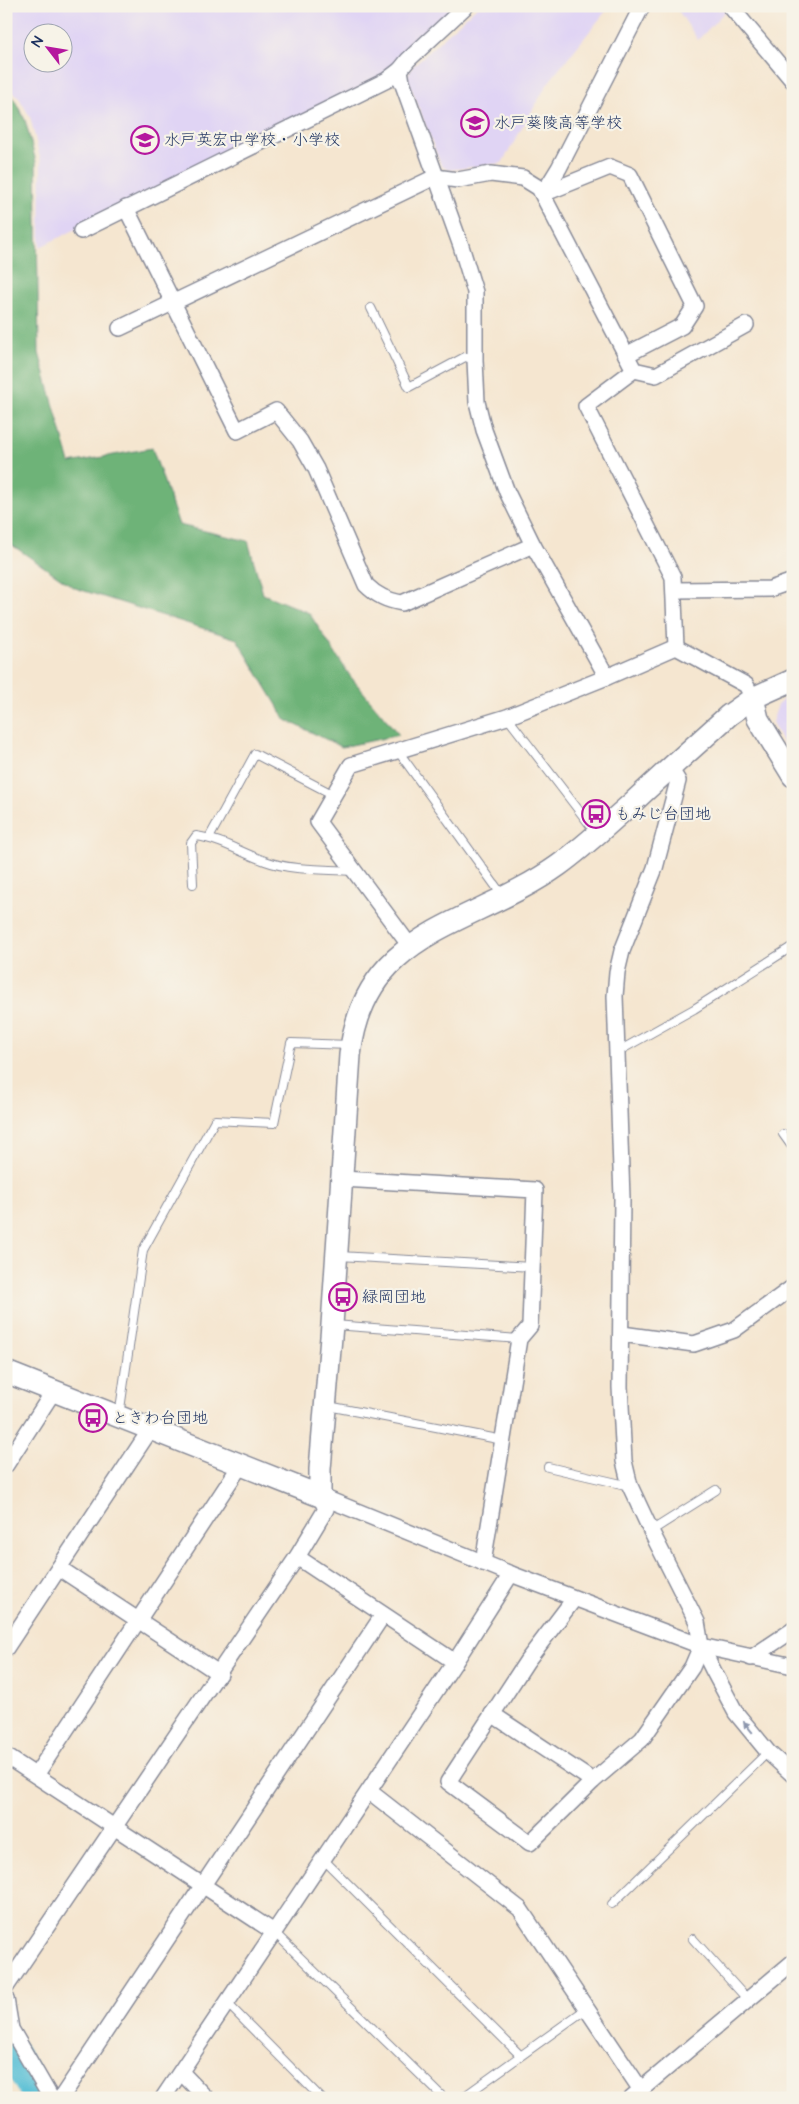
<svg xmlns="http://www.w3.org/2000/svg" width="799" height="2104" viewBox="0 0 799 2104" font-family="'Architects Daughter','Klee One',sans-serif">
<rect width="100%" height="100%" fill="#f7f3e8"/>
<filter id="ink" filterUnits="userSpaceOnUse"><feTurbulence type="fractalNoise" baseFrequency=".02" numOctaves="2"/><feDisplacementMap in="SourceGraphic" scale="10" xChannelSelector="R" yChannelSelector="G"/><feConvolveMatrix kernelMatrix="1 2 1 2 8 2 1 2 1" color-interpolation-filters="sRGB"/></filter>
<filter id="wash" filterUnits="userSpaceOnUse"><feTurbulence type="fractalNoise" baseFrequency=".0096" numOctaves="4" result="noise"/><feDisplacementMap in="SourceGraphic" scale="20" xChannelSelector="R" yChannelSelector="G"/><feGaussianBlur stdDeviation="1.12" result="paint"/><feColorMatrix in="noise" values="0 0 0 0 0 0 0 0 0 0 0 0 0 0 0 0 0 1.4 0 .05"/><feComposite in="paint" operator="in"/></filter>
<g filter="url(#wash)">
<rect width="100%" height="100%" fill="#f5e6d0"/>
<!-- built -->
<g fill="#e0d4f4" fill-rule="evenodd">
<path d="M 6,6 L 456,6 L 384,76 L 40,247 L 41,162 L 30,117 L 18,96 L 6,87 ZM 32,32 L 62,32 L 62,62 L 32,62 Z"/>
<path d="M 478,6 L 610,6 L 548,83 L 502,163 L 449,170 L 441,165 L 407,77 L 413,66 Z"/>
<path d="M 675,6 L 730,6 L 698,40 Z"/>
<path d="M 793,695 L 793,763 L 772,722 L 778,705 L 785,697 Z"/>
</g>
<!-- forest -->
<path fill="#6eb378" stroke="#44716b" d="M 6,93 L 14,99 L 25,120 L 36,162 L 39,353 L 70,463 L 152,448 L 179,525 L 248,541 L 263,594 L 309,613 L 350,676 L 399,735 L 342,747 L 286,720 L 237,639 L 75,588 L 6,541 Z"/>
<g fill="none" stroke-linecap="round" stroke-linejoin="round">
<!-- river -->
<path stroke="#58bfd5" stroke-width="31" d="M 6,2042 L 39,2098"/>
</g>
</g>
<g filter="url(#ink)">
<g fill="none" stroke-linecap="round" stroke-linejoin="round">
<defs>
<g id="lane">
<path d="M 371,308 L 409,387 L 465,357 L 475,360"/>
<path d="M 507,717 L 597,834"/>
<path d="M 398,751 L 502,895"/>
<path d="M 209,838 L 255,754 L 332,794"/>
<path d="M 193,884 L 191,843 L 196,836 C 220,839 242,853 265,861 C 292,871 324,869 353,871"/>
<path d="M 617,1052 L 694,1009 L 793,946"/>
<path d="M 783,1134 L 793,1148"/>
<path d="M 339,1256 L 532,1267"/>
<path d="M 334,1325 L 519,1339"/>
<path d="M 328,1406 L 503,1440"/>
<path d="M 119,1416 L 143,1250 L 215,1120 L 274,1123 L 291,1043 L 351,1045"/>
<path d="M 548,1467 L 630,1486"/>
<path d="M 651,1531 L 716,1490"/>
<path d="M 323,1859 L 520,2055"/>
<path d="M 612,1904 L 768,1752"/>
<path d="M 274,1932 L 444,2098"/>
<path d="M 693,1939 L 748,2000"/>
<path d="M 227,2003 L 321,2098"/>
<path d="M 462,2098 L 586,2009"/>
</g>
<g id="street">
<path d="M 466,6 L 408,60 L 400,70 L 402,82 L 461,246 L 475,292 L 475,360 L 477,402 L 484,430 L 507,492 L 533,545 L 607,677 L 676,647 L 746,685 L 753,698"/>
<path d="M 730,6 L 793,81"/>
<path d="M 126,208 L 237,431 L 276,411 L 300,441 L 316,469 L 366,585 C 377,596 387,600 402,603 L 533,545"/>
<path d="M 81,231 L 387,80 L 400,70"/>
<path d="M 120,328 L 435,177 L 458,180 L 491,174 L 523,178 L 539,188 L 634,370 L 656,375 L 746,325"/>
<path d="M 626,355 L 682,326 L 695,306 L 630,175 L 610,167 L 543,194 L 559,168 L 642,6"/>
<path d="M 634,370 L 586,406 L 673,577 L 676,647"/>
<path d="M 675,590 L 770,589 L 793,581"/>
<path d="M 670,768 L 678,781 L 655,868 L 622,951 L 617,972 L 615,996 L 622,1198 L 620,1387 L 624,1461 L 630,1486 L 651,1531 L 697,1622 L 701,1646 L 713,1670 L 736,1713 L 768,1752 L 793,1775"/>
<path d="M 410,946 L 318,822 L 351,765 L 507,717 L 607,677"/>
<path d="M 342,1179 L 535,1190 L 530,1326 L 519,1339 L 483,1563"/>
<path d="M 622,1334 L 694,1344 L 734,1330 L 793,1287"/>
<path d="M 6,1465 L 53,1392"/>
<path d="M 320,1496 L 511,1574 L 701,1646 L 793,1666"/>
<path d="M 297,1557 L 455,1662"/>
<path d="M 59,1568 L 220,1674"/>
<path d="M 574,1599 L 527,1661 L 448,1782 L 530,1843 L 593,1781 L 642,1739 L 692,1667 L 701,1646"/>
<path d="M 6,1648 L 150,1430"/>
<path d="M 751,1658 L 793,1630"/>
<path d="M 492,1714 L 593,1781"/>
<path d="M 6,1756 L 274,1932"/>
<path d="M 36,1775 L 240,1466"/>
<path d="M 369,1791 L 520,1909 L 641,2090"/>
<path d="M 6,1987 L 297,1557 L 326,1509 L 320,1496"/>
<path d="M 6,1999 L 11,2029 L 51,2098"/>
<path d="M 181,2072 L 206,2098"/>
<path d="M 61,2098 L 383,1615"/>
<path d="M 163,2098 L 455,1662 L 511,1574"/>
<path d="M 631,2098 L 793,1962"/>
</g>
<g id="secondary">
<path d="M 753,698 L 758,719 L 793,776"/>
<path d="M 6,1372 L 320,1496 L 320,1469 L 332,1325 L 350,1055 C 365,927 473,927 559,865 C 584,847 607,825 631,804 C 663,774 696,745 729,715 L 753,698 L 793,680"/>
</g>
</defs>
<!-- lane casing -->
<use href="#lane" stroke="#888a97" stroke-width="10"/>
<!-- street casing -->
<use href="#street" stroke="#888a97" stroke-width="18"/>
<!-- secondary casing -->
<use href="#secondary" stroke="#888a97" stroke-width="24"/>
<!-- lane -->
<use href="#lane" stroke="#fff" stroke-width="8"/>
<!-- street -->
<use href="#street" stroke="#fff" stroke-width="15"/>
<!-- secondary -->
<use href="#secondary" stroke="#fff" stroke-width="21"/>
</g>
<!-- one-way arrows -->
<defs><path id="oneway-solid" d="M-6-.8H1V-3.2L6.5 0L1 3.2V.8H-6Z" transform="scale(1.25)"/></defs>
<use fill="#8d97ae" href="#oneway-solid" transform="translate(748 1727) rotate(-129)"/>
</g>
<!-- icons -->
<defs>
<symbol id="school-ring" viewBox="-11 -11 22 22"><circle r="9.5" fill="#f7f3e8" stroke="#b5179e" stroke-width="1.5"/><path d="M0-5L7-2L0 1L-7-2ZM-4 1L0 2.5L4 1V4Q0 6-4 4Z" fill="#b5179e"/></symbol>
<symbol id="bus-ring" viewBox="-11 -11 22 22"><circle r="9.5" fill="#f7f3e8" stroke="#b5179e" stroke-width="1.5"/><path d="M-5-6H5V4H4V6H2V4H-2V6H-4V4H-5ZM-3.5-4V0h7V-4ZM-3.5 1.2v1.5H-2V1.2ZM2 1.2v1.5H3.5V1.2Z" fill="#b5179e"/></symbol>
</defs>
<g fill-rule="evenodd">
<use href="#school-ring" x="459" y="107" width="32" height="32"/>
<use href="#school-ring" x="129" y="124" width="32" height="32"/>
<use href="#bus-ring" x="580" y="798" width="32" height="32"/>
<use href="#bus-ring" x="327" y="1281" width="32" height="32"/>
<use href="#bus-ring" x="77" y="1402" width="32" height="32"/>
</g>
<g text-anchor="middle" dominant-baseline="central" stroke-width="4.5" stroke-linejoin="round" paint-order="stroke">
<!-- poi labels -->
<g font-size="16" fill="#1b2f5e" stroke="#f7f3e8" text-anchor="start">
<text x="494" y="123">水戸葵陵高等学校</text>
<text x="164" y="140">水戸英宏中学校・小学校</text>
<text x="615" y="814">もみじ台団地</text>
<text x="362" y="1297">緑岡団地</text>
<text x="112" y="1418">ときわ台団地</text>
</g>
</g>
<!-- margin -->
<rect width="799" height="2104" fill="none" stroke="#f7f3e8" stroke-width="25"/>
<!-- north arrow -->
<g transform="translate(48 48) rotate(301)"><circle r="24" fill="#f7f3e8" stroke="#9fa5b1"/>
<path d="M0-4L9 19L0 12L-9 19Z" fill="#b5179e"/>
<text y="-8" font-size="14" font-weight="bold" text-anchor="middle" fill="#1b2f5e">N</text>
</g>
</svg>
